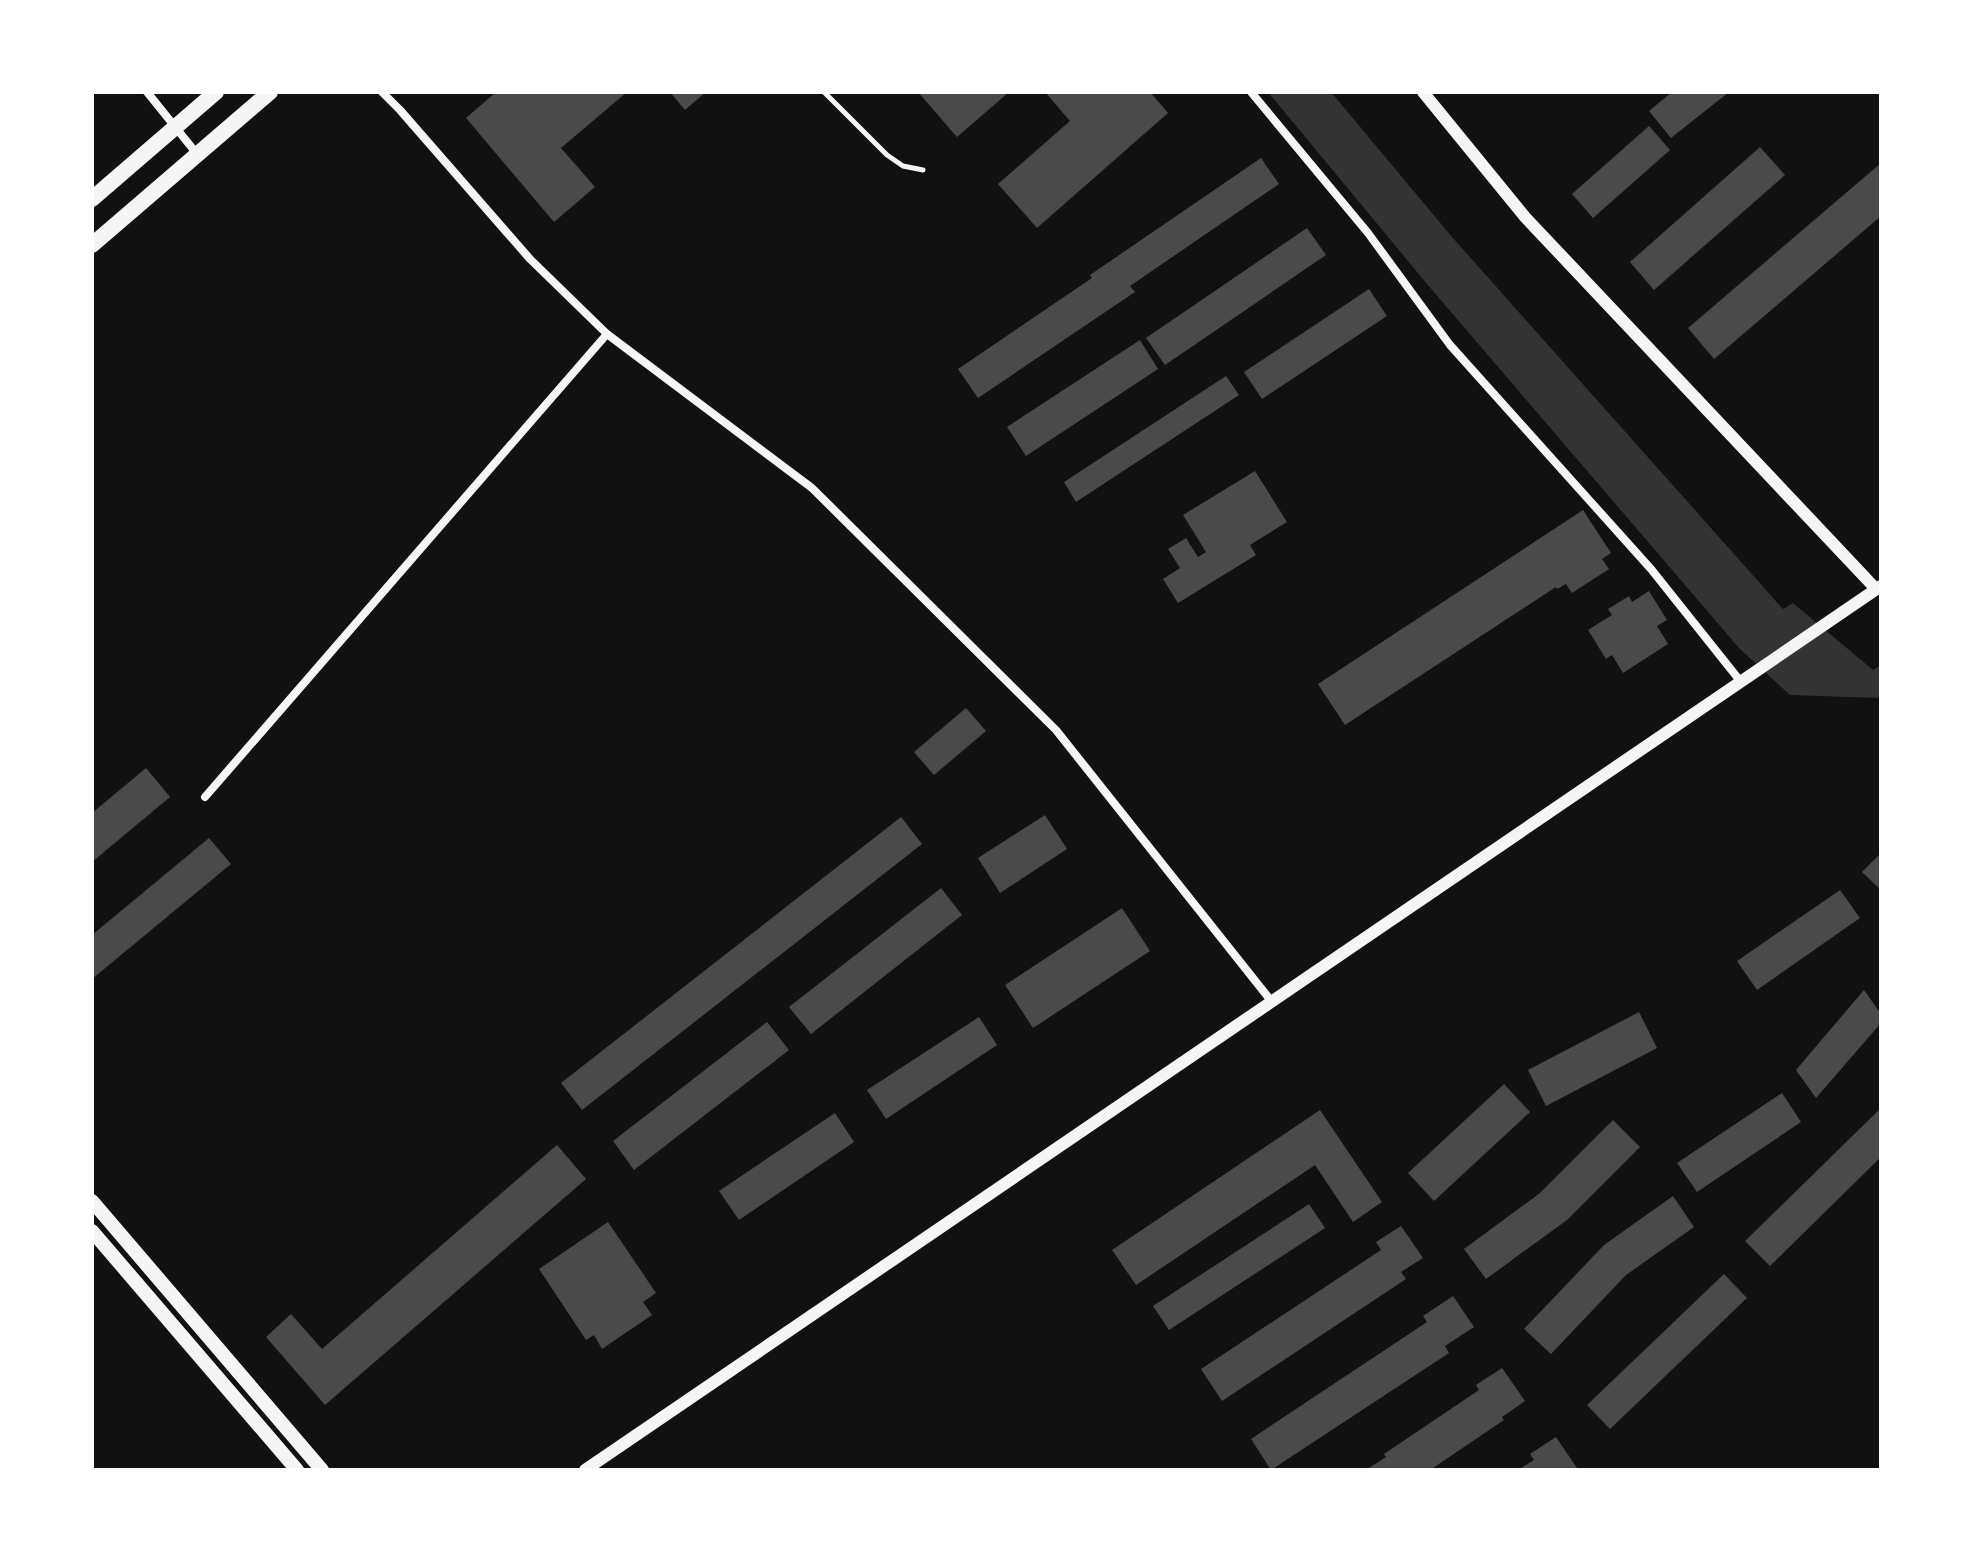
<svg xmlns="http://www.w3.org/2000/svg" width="1973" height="1562" viewBox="0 0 1973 1562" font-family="'Nunito Sans',sans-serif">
<rect width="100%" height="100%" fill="#111"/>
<!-- water -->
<path fill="#333" d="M 1268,92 L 1331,92 L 1452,237 L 1783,609 L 1793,603 L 1873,670 L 1881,665 L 1881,698 L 1790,695 L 1739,648 L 1427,284 Z"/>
<!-- building -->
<g fill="#4a4a4a">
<path d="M 496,92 L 627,92 L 561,148 L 595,187 L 554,222 L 466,118 Z"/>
<path d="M 670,92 L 706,92 L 685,110 Z"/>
<path d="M 918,92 L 1009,92 L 957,137 Z"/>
<path d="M 1045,92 L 1150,92 L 1168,113 L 1037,228 L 998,184 L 1070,121 Z"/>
<path d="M 1672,92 L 1729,92 L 1671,138 L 1649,111 Z"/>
<path d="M 1649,126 L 1670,150 L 1593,218 L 1572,194 Z"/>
<path d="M 1760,147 L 1785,175 L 1654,290 L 1630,262 Z"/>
<path d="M 1261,158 L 1279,184 L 1130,286 L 1135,292 L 978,398 L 958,369 L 1092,278 L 1090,275 Z"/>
<path d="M 1881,163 L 1881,216 L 1714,359 L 1688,328 Z"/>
<path d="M 1307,228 L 1326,255 L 1165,365 L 1146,338 Z"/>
<path d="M 1369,289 L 1387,316 L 1262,399 L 1244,372 Z"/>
<path d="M 1140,340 L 1158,369 L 1026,456 L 1007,427 Z"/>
<path d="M 1226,376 L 1239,395 L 1076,502 L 1064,482 Z"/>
<path d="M 1255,471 L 1287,522 L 1250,545 L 1256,555 L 1178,603 L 1163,579 L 1180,568 L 1168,549 L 1186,538 L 1198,557 L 1206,552 L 1183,515 Z"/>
<path d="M 1583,510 L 1611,553 L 1602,559 L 1609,569 L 1572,593 L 1566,584 L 1557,589 L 1556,587 L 1345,725 L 1318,684 Z"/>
<path d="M 1649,591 L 1667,620 L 1657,626 L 1668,644 L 1623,673 L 1612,655 L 1606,659 L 1588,630 L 1612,615 L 1608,609 L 1629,596 L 1632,602 Z"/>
<path d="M 966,708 L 986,731 L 934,775 L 914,752 Z"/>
<path d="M 146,768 L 170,797 L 92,862 L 92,813 Z"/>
<path d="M 1045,815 L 1067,849 L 1000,893 L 978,858 Z"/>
<path d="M 901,817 L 922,844 L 582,1110 L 561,1083 Z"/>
<path d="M 209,838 L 231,864 L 92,979 L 92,935 Z"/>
<path d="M 1881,853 L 1881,890 L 1862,872 Z"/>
<path d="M 941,888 L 962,915 L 811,1034 L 789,1007 Z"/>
<path d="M 1840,890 L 1860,918 L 1757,990 L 1737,961 Z"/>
<path d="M 1122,908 L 1150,951 L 1033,1028 L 1005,985 Z"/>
<path d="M 1864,990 L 1881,1014 L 1881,1023 L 1816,1098 L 1796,1070 Z"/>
<path d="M 1639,1012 L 1657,1048 L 1546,1106 L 1528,1070 Z"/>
<path d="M 979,1017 L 997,1045 L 886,1119 L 867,1090 Z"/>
<path d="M 767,1022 L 789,1050 L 634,1170 L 613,1141 Z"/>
<path d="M 1504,1084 L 1530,1112 L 1434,1201 L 1408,1173 Z"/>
<path d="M 1782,1093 L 1801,1122 L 1697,1192 L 1677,1163 Z"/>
<path d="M 1881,1108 L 1881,1157 L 1770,1266 L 1745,1241 Z"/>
<path d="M 1320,1110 L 1382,1202 L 1353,1222 L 1315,1165 L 1136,1285 L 1112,1250 Z"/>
<path d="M 835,1113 L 854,1142 L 739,1220 L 719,1191 Z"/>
<path d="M 1613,1120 L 1640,1147 L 1567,1220 L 1486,1279 L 1464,1249 L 1540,1193 Z"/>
<path d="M 557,1145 L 586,1179 L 325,1405 L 266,1337 L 291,1314 L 322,1349 Z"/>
<path d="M 1673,1196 L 1694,1227 L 1626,1275 L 1551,1354 L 1524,1329 L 1604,1245 Z"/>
<path d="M 1309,1204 L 1325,1228 L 1169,1330 L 1153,1306 Z"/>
<path d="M 608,1222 L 656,1293 L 643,1302 L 652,1315 L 602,1349 L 594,1335 L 586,1340 L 539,1269 Z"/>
<path d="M 1401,1226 L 1423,1258 L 1401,1272 L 1406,1279 L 1222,1401 L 1201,1369 L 1381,1250 L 1376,1242 Z"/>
<path d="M 1724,1274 L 1747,1298 L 1610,1429 L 1587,1405 Z"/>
<path d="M 1453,1296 L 1474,1327 L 1445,1346 L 1449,1353 L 1271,1470 L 1251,1439 L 1427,1322 L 1423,1316 Z"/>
<path d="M 1502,1368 L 1525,1401 L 1502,1417 L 1504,1420 L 1430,1470 L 1366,1470 L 1386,1457 L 1384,1454 L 1479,1390 L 1476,1385 Z"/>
<path d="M 1556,1437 L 1577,1468 L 1518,1470 L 1534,1460 L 1530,1454 Z"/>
</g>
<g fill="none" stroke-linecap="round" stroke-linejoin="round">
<!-- service -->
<path stroke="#f5f5f5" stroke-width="5" d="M 824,92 L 887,155 L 903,166 L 923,170"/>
<!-- minor -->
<g stroke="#f5f5f5" stroke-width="8">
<path d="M 147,92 L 197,154"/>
<path d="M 382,92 L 400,110 L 530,259 L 607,334 L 812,488 L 1056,730 L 1272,1002"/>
<path d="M 1251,92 L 1368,233 L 1450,345 L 1651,569 L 1741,682"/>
<path d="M 205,797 L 607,334"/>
</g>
<!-- tertiary -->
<g stroke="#f5f5f5" stroke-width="12">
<path d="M 1423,92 L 1525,217 L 1876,589"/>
<path d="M 585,1470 L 1881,586"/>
</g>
<!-- secondary -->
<g stroke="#f5f5f5" stroke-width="14">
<path d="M 92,1201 L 322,1470"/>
<path d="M 92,1231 L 297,1470"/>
</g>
<!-- primary -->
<g stroke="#f5f5f5" stroke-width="16">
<path d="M 92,199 L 216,92"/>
<path d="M 92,245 L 270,92"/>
</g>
</g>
<!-- border -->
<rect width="1973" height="1562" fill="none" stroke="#ffffff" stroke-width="188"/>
</svg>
